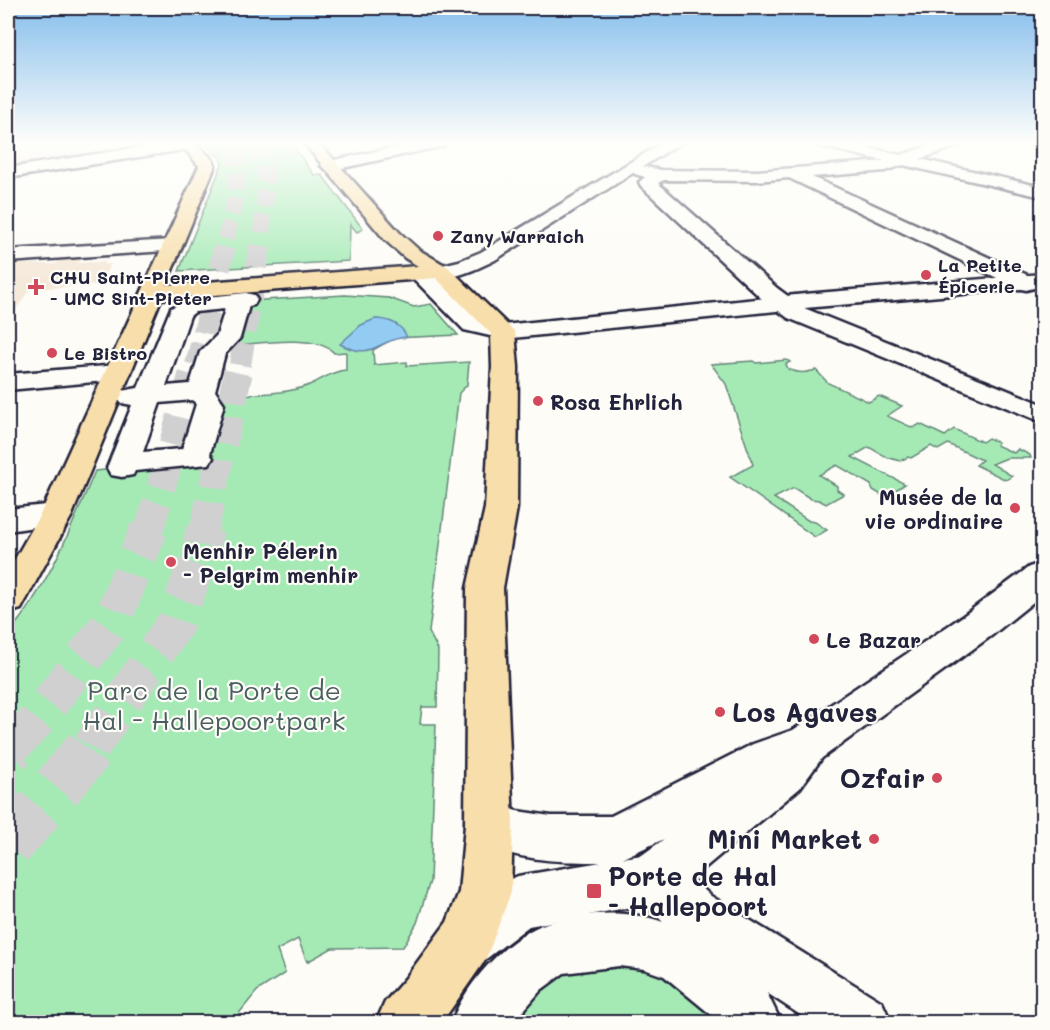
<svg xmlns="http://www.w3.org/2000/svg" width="1050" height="1030" viewBox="0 0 1050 1030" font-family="Mali,sans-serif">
<rect width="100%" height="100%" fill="#fdfcf7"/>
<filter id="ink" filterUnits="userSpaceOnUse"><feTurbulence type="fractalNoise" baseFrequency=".0167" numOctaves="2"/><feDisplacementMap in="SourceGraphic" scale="12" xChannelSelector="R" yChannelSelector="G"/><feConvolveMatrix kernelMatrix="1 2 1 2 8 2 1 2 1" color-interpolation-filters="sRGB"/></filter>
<g filter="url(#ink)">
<!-- built -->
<g fill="#f5e9d9">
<path d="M 8,142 L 156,142 L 161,147 L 8,170 Z"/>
<path d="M 83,256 L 78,263 L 106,261 L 104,264 L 111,264 L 98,285 L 30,289 L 8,321 L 8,264 L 56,264 L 58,258 Z"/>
</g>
<!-- green -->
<g fill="#a5eab5" stroke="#648678" stroke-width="1.5">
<path d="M 202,142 L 290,142 L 314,175 L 322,175 L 363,229 L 357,232 L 350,224 L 349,261 L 179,271 L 222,164 L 220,158 Z"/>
<path d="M 345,295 L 389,298 L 414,307 L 431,304 L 458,335 L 394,338 L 373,350 L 374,365 L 407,362 L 407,366 L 469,362 L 467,385 L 459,393 L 429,632 L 438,650 L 437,707 L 422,707 L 420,724 L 436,724 L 430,881 L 417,923 L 403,947 L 332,948 L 307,962 L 298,939 L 277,950 L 285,973 L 257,991 L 232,1022 L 8,1022 L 8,634 C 49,586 71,528 95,471 L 191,462 L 205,446 L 221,396 C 248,394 278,395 304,387 C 320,382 330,371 346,370 L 346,352 L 334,353 C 318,334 261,343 238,345 L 248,301 Z"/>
<path d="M 787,360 L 790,362 L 786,364 L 788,369 C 800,374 805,373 816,370 L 828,383 L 869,402 L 879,396 L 902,406 L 887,416 L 913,428 L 920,424 L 945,436 L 954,429 L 982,442 L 988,438 L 998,442 L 996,445 L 1014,453 L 1018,449 L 1030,455 L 1031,458 L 1007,458 L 992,464 L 1012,476 L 1006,480 L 976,465 L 982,460 L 948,444 L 938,450 L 931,446 L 911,458 L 908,457 L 900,461 L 886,457 L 869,447 L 852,457 L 905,484 L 885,497 L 873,490 L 871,485 L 837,465 L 819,475 L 837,486 L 837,490 L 844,494 L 826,504 L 819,500 L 811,499 L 794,488 L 774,498 L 809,521 L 815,522 L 827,530 L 815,537 L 730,477 L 753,465 L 726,384 L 711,364 L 753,361 L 756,363 Z"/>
<path d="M 635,952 L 724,1022 L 498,1022 L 532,981 Z"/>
</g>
<!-- water -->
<path fill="#93ccf2" stroke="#6688a9" stroke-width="1.5" d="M 375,319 C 389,319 401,324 407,337 C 377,339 373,362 340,344 L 361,325 Z"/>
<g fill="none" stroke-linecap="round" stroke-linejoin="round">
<!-- highway-tunnel-far4 -->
<g stroke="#d1d0d1" stroke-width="17" stroke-dasharray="17 8" stroke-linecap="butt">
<path d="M 256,142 L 267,178 L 261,239"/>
<path d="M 226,239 C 234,206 242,176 232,142"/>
</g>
<!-- highway-tunnel-far3 -->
<g stroke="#d1d0d1" stroke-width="22" stroke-dasharray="22 11" stroke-linecap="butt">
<path d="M 196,365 L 227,238"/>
<path d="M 240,365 L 261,238"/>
</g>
<!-- highway-tunnel-far2 -->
<g stroke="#d1d0d1" stroke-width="29" stroke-dasharray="29 15" stroke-linecap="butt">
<path d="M 149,530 L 196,364"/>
<path d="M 204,530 L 240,364"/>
</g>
<!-- highway-tunnel-far1 -->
<g stroke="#d1d0d1" stroke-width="38" stroke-dasharray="38 20" stroke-linecap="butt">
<path d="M 11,747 L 34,723 L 111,623 L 149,529"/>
<path d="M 91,747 L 175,624 L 199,556 L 205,529"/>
</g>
<!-- highway-tunnel -->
<g stroke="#d1d0d1" stroke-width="50" stroke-dasharray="50 26" stroke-linecap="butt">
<path d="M 8,750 L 12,746"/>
<path d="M 8,846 L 92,746"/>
</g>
<defs>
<g id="street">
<path d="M 172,142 L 197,144 L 189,149 L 8,178 L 8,168 Z"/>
<path d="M 421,142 L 450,142 L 443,146 L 329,171 L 321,166 L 329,161 Z"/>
<path d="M 814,142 L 842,142 L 901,155 L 941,142 L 963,142 L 961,145 L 920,159 L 1042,187 L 1042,197 L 903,165 L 885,171 L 812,177 L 1034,278 L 1037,283 L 1034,288 L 1026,290 L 1018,288 L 789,178 L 757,181 L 664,180 L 658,183 L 777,288 L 804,308 L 1042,404 L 1042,422 L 788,318 L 761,298 L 641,186 L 639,182 L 645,177 L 635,174 L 633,171 L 641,166 L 661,170 L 757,171 L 884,161 L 816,145 Z"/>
<path d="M 172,240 L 179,242 L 182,246 L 179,250 L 8,262 L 8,250 Z"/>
<path d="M 246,293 L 254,295 L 257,300 L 254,305 L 249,306 L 240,338 L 225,354 L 215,391 L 224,404 L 210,454 L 213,458 L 209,464 L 135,471 L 133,475 L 122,477 L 111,475 L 107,468 L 132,405 L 121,403 L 117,397 L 121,391 L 138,388 L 171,308 L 189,299 ZM 225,309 L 217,335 L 200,352 L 190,384 L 166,386 L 190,316 L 195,312 ZM 193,400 L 196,404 L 182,449 L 143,452 L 160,403 Z"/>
<path d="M 56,504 L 68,508 L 72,515 L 68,522 L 8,531 L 8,509 Z"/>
<path d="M 653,853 L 671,860 L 711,896 L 882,1002 L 891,1022 L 811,1022 L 767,993 L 781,1022 L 720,1022 L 664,976 L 644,969 L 619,966 L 564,973 L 541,990 L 514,1022 L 452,1022 C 465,983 512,931 554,921 C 590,912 628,910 663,922 L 635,896 L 628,878 L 635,860 Z"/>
</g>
<g id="secondary">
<path d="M 664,142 L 682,142 L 495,260 C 478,268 454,281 435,276 L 480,320 L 503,325 L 805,294 L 1042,274 L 1042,287 L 805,308 L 503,339 L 464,330 L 409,274 L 412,269 L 420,268 L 432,273 L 430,271 L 434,267 L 459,261 L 481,252 Z"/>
<path d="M 118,365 L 127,367 L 131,373 L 127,379 L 8,390 L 8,374 Z"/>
<path d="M 1042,563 L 1042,595 L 991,636 L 822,758 L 800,788 L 671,896 L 653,903 L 529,926 L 486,959 L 467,967 L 448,959 L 440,940 L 448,921 L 500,884 L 518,876 L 601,862 C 549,862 521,860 472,841 L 465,825 L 472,809 L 489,803 L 517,811 L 551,816 L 611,816 L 753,744 L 793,730 L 963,616 L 1029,567 ZM 664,839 L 642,855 L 623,858 Z"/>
</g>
<path id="primary" d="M 179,142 L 195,142 L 212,159 L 215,166 L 166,285 L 418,266 L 405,258 L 385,240 L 303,142 L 318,142 L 399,232 L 419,250 L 448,267 L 515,332 L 518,367 L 517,508 L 503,588 L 513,825 L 511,892 L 486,959 L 442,1022 L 376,1022 L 385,1002 L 405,979 L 447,922 L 459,892 L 465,825 L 467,588 L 485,508 L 492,367 L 491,334 L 436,278 L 161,299 L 72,515 L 21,609 L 8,613 L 8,571 L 40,515 L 199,166 Z"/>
</defs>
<!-- street casing -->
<use href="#street" stroke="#22223b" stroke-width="5"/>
<!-- secondary casing -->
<use href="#secondary" stroke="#22223b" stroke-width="5"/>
<!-- primary casing -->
<use href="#primary" stroke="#22223b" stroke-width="5"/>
<!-- street -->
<use href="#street" fill="#fdfcf7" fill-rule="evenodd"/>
<!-- secondary -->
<use href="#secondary" fill="#fdfcf7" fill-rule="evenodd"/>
<!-- primary -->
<use href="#primary" fill="#f8deab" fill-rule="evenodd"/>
</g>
</g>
<!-- sky -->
<linearGradient id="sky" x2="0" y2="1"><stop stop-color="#86beec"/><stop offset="0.5" stop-color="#fefefb"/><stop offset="1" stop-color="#fefefb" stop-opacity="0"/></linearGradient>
<rect width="1050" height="286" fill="url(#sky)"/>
<!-- markers -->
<g fill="#d1495b" stroke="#fdfcf7" stroke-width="2">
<circle cx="438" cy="236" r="6"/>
<circle cx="926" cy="275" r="6"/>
<path d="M33 278h6v6h6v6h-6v6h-6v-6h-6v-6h6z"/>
<circle cx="52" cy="353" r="6"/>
<circle cx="538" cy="401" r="6"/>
<circle cx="1015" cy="508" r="6"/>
<circle cx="171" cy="562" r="6"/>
<circle cx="814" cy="639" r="6"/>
<circle cx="720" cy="712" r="6"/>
<circle cx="937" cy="778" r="6"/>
<circle cx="874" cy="839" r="6"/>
<rect x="586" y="883" width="16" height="16" rx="3"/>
</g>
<g text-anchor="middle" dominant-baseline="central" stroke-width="4.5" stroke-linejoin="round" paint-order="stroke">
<!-- far-poi labels -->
<g font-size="18" font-weight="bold" fill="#22223b" stroke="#fdfcf7" text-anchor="start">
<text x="450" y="236">Zany Warraich</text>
<text x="938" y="265">La Petite<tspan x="938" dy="21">Épicerie</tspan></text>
<text x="50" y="277">CHU Saint-Pierre<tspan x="50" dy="21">- UMC Sint-Pieter</tspan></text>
<text x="64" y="353">Le Bistro</text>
</g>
<!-- poi labels -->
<g font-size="21" font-weight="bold" fill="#22223b" stroke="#fdfcf7" text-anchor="start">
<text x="550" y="401">Rosa Ehrlich</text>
<text x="1003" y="496" text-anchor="end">Musée de la<tspan x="1003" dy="24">vie ordinaire</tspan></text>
<text x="183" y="550">Menhir Pélerin<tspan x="183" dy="24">- Pelgrim menhir</tspan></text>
<text x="826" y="639">Le Bazar</text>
</g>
<!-- near-park labels -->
<g font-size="26" fill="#495e60" stroke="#fdfcf7">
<text x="214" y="690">Parc de la Porte de<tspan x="214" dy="30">Hal - Hallepoortpark</tspan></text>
</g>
<!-- near-poi labels -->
<g font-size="26" font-weight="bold" fill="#22223b" stroke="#fdfcf7" text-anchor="start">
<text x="732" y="712">Los Agaves</text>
<text x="925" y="778" text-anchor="end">Ozfair</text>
<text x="862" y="839" text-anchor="end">Mini Market</text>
<text x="608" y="876">Porte de Hal<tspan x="608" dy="30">- Hallepoort</tspan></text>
</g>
</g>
<!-- margin -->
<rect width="1050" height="1030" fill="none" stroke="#fdfcf7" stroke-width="30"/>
<rect x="15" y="15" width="1020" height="1000" fill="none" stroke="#22223b" stroke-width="2" filter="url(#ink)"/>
</svg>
